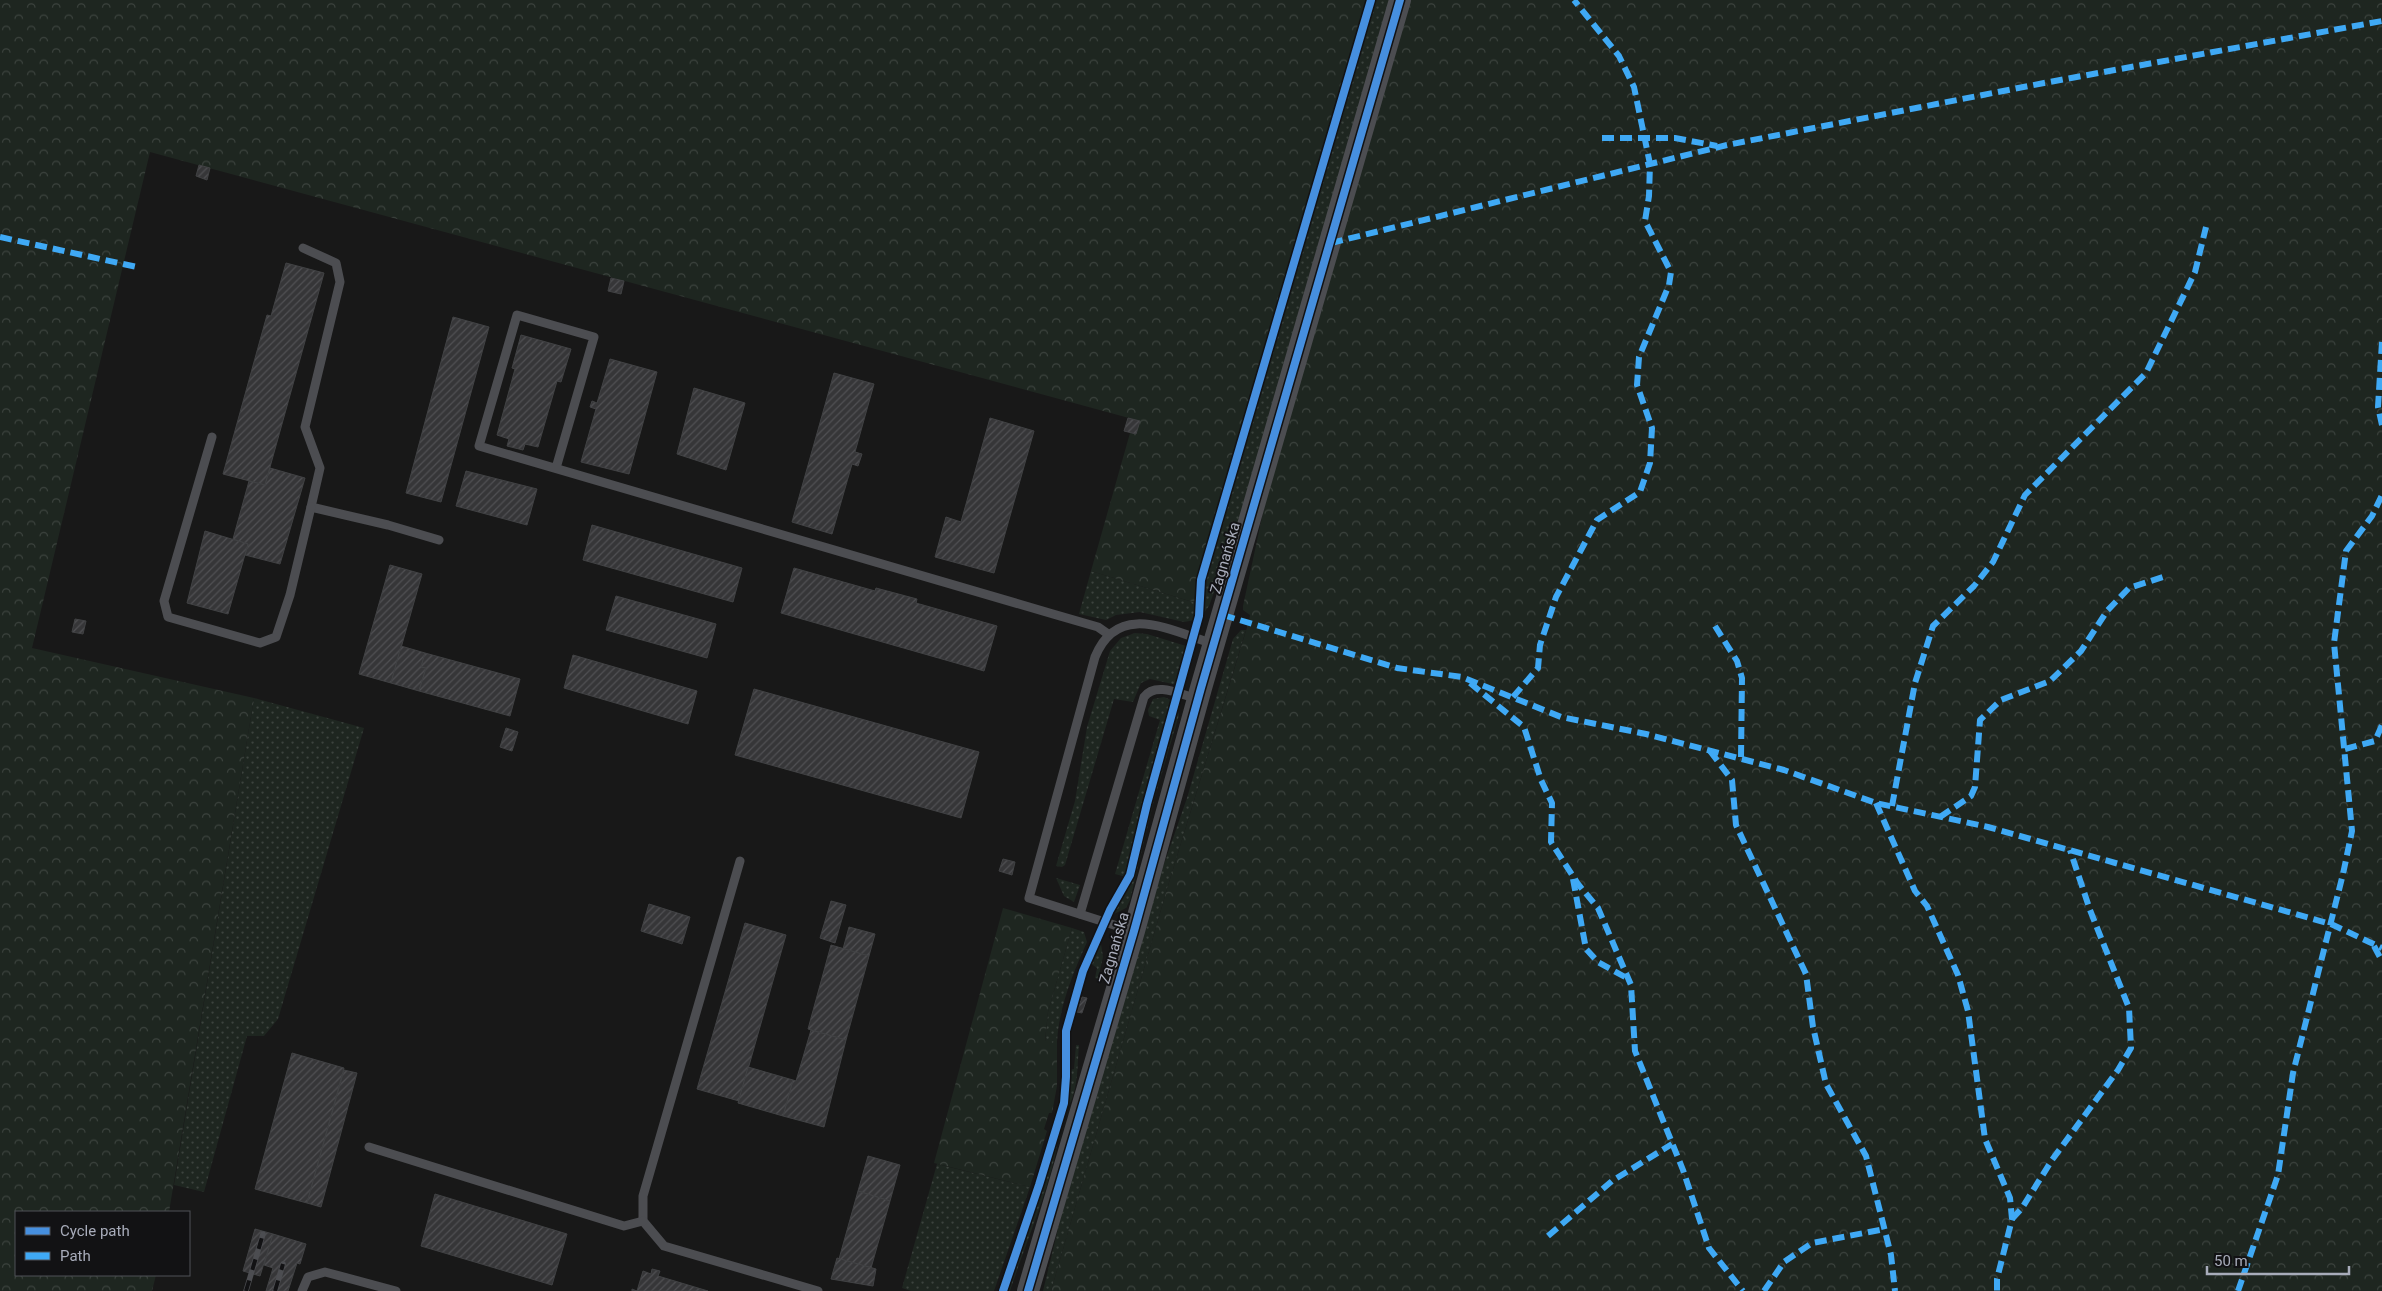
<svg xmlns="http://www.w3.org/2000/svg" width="2382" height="1291" viewBox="0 0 2382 1291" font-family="Roboto,sans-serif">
<defs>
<pattern id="grass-dots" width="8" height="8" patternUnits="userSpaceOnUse" patternTransform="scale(1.25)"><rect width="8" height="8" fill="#1e2620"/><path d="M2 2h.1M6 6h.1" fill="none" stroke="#3c433e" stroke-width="1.8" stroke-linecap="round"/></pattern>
<pattern id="forest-crowns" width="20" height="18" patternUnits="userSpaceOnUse" patternTransform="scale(1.25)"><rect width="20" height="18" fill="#1e2620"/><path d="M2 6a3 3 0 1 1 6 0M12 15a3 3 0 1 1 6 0" fill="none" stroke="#3c433e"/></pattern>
<pattern id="building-hatch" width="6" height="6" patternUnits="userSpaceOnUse" patternTransform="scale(1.25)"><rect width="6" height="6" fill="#363638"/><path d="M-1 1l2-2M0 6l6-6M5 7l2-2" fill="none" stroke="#505053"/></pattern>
</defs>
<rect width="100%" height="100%" fill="#181818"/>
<!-- grass -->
<g fill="url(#grass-dots)">
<path d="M 1375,0 L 1391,0 L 1238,526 L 1209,606 L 1203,614 L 1204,584 Z"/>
<path d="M 1091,571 L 1196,603 L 1195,620 L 1184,622 L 1140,612 L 1116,615 L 1106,620 L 1079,614 Z"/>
<path d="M 1241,630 L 1246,630 L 1167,889 L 1051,1291 L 1043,1291 L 1064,1204 L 1157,884 L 1187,798 L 1233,639 Z"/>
<path d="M 1135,633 L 1147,634 L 1186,646 L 1177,685 L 1150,679 L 1141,683 L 1133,702 L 1114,699 L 1065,865 L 1062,867 L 1056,866 L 1075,801 L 1087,727 L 1110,651 L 1121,638 Z"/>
<path d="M 1164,697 L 1173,701 L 1146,794 L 1126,877 L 1115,874 L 1160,720 L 1149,716 L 1148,710 L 1153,699 Z"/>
<path d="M 254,698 L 364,728 L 278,1019 L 264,1036 L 247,1036 L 204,1192 L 174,1185 Z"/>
<path d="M 1177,706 L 1179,715 L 1154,800 L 1130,900 L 1126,908 L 1114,914 L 1132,879 L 1150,803 Z"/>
<path d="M 1056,878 L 1080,885 L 1074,902 L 1064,896 Z"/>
<path d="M 1072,928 L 1084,932 L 1087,942 C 1073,973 1059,1007 1057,1042 L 1045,1042 L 1048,1012 Z"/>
<path d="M 1101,944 L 1103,957 L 1098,979 L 1095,978 L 1097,968 L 1090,963 Z"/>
<path d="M 1076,1045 L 1079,1045 C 1077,1067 1079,1095 1064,1113 L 1068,1090 L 1069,1070 L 1074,1069 Z"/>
<path d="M 1057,1136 C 1061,1159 1019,1262 1010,1291 L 1006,1291 Z"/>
<path d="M 937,1164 L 1030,1187 L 994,1291 L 911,1291 L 902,1288 Z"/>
</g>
<!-- forest -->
<g fill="url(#forest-crowns)">
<path d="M 0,0 L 1367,0 L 1198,580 L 1196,603 L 1091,571 L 1130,433 L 1136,434 L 1140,421 L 150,152 L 32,648 L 254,698 L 169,1212 L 16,1212 L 16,1275 L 156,1275 L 152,1291 L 0,1291 Z"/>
<path d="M 1409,0 L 2382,0 L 2382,1291 L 1051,1291 L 1167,889 L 1249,621 L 1250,615 L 1243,610 L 1243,606 L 1264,508 Z"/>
<path d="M 1003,908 L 1072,928 L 1048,1012 L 1045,1041 L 1057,1042 L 1057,1086 L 1052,1113 L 1049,1113 L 1044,1129 L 1047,1131 L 1030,1187 L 934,1163 Z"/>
</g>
<!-- building -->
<g fill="url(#building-hatch)" stroke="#414244">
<path d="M 199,165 L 210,168 L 207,180 L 196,176 Z"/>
<path d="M 286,263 L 324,273 L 265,485 L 223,474 L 267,315 L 271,316 Z"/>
<path d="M 611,278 L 624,281 L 621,294 L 608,291 Z"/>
<path d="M 453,317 L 489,327 L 441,502 L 406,493 Z"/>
<path d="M 521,335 L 571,349 L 561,382 L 557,381 L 538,447 L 525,444 L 523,450 L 507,446 L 509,439 L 497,435 L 515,369 L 512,368 Z"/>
<path d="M 610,359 L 657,372 L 629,474 L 581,462 L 596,409 L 590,407 L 592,401 L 597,403 Z"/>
<path d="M 834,373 L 874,384 L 855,452 L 862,454 L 858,466 L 852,464 L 832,534 L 792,522 Z"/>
<path d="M 694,388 L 745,403 L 726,470 L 677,454 Z"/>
<path d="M 990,418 L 1034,431 L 994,573 L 935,557 L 946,517 L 961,522 Z"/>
<path d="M 1128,418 L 1140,421 L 1136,434 L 1124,431 Z"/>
<path d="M 270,468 L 305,478 L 280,564 L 245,555 L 248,544 L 233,539 L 249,481 L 265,485 Z"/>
<path d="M 466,471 L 537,489 L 527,525 L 456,506 Z"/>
<path d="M 592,525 L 742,568 L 733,602 L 583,560 Z"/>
<path d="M 205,531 L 248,544 L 228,614 L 187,603 Z"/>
<path d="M 390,565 L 422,574 L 391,683 L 359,674 Z"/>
<path d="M 794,568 L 875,591 L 876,588 L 917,599 L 916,603 L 997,626 L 984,671 L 781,613 Z"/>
<path d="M 616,596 L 716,624 L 707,658 L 606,630 Z"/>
<path d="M 75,619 L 86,621 L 83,634 L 72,632 Z"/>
<path d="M 401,646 L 425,653 L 421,667 L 426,668 L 419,691 L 391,683 Z"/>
<path d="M 425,653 L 520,679 L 510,716 L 419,691 L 426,668 L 421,667 Z"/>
<path d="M 573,655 L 697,691 L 688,724 L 564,688 Z"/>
<path d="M 754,689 L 979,752 L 961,818 L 735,755 Z"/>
<path d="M 506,728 L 518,732 L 512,751 L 500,747 Z"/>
<path d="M 1003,859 L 1015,862 L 1012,875 L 999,871 Z"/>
<path d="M 831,901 L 846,905 L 835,943 L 820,938 Z"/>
<path d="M 649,904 L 690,917 L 682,944 L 641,931 Z"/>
<path d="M 745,923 L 786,935 L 739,1101 L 697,1089 Z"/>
<path d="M 849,927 L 875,934 L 869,956 L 843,949 Z"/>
<path d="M 831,945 L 869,956 L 846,1040 L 808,1029 Z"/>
<path d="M 1082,997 L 1087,998 L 1082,1013 L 1077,1012 Z"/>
<path d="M 811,1030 L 846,1040 L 824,1127 L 783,1116 L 793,1080 L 796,1081 Z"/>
<path d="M 292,1053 L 344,1068 L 307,1203 L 255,1189 Z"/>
<path d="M 748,1067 L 793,1080 L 783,1116 L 738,1103 Z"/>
<path d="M 344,1070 L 357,1073 L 321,1207 L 307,1203 Z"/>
<path d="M 868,1156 L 900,1165 L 890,1201 L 858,1191 Z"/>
<path d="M 858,1191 L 890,1201 L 871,1268 L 839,1259 Z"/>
<path d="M 435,1194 L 567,1234 L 552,1285 L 421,1246 Z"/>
<path d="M 255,1229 L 273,1234 L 260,1276 L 243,1271 Z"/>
<path d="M 273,1234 L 306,1244 L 300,1264 L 297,1263 L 288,1291 L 266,1291 L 273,1268 L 264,1265 Z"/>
<path d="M 837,1258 L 876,1269 L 873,1286 L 831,1279 Z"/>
<path d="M 652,1269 L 660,1271 L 658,1276 L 708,1291 L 632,1291 L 632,1289 L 637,1291 L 643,1271 L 651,1274 Z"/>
</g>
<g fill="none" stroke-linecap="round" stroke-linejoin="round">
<!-- service -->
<g stroke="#4c4d51" stroke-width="9">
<path d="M 303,248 L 336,263 L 340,282 L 305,427 L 320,468 L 311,507 L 388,525 L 439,540"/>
<path d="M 212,437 L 164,601 L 168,617 L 260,643 L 276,637 L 290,595 L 311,507"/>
<path d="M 556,468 L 594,337 L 517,315 L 479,446 L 1053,614 L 1098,627 L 1108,634"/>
<path d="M 740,861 L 643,1196 L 643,1221 L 664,1246 L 818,1291"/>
<path d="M 1080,914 L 1144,697 C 1156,681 1181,695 1198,699"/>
<path d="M 1133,931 L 1029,898 L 1095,657 C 1118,600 1171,631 1214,644"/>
<path d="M 369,1147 L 624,1226 L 643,1221"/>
<path d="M 302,1291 L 308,1277 L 325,1272 L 396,1291"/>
</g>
<!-- tertiary -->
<path stroke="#4c4d51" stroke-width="22" d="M 1028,1291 L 1134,931 L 1201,688 L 1400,0"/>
<defs>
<g id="rail">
<path d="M 246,1291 L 263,1234"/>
<path d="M 275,1291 L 283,1264"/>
</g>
</defs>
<!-- rail casing -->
<use href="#rail" stroke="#4c4d51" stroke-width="5.5"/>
<!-- rail -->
<use href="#rail" stroke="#121214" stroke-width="4" stroke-dasharray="11" stroke-linecap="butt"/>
<!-- quiet -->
<g stroke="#3fa9f5" stroke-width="6" stroke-dasharray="12 6" stroke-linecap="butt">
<path d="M 1602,138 L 1675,138 L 1717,146"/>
<path d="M 0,237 L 137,267"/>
<path d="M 1331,243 L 1727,145 L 2044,83 L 2382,21"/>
<path d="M 2382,342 L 2378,407 L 2382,425"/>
<path d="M 1223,615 L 1397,668 L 1462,677 L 1561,717 L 1646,734 L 1784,770 L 1876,803 L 1988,827 L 2331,924 L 2382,948"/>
<path d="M 1715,626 L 1737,661 L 1742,678 L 1741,758"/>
<path d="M 1470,683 L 1524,727 L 1541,780 L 1552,803 L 1551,842 L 1578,884 L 1598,908 L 1631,985 L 1635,1051 L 1683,1170 L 1709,1248 L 1743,1291"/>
<path d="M 1513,697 L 1538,668 L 1540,645 L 1556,597 L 1597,520 L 1640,492 L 1650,463 L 1652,428 L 1637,385 L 1639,357 L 1669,285 L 1671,272 L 1645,221 L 1649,196 L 1650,164 L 1634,87 L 1619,56 L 1574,0"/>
<path d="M 2345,749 L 2375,741 L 2382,725"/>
<path d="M 1710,751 L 1732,780 L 1736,825 L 1806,974 L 1813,1027 L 1826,1084 L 1866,1156 L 1891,1255 L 1895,1291"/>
<path d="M 1876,803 L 1915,891 L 1927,906 L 1958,975 L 1968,1011 L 1985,1139 L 2010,1198 L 2012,1219 L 1997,1279 L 1997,1291"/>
<path d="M 1892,806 L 1915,683 L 1933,626 L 1974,586 L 1993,562 L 2025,495 L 2146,373 L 2195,272 L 2206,227"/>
<path d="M 1940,817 L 1971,796 L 1975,787 L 1980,720 L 2001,700 L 2050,681 L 2081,651 L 2107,611 L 2129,588 L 2163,577"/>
<path d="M 1573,879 L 1586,949 L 1598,962 L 1625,977"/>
<path d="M 2374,946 L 2382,961"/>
<path d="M 2012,1219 L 2022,1208 L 2052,1160 L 2118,1070 L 2131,1048 L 2129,1008 L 2090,910 L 2070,850"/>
<path d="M 1548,1236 L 1612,1181 L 1672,1144"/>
<path d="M 1764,1291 L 1784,1262 L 1812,1243 L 1885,1229"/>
<path d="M 2238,1291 L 2278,1175 L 2293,1073 L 2343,874 L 2352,831 L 2334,643 L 2346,551 L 2372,516 L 2382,495"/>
</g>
<defs>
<g id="cycleway">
<path d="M 1003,1291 L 1039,1185 L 1064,1103 L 1066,1077 L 1066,1031 L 1083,971 L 1110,910 L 1130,875 L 1147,804 L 1199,616 L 1201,580 L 1371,0"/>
<path d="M 1028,1291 L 1134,931 L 1201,688 L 1400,0"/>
</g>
</defs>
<!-- cycleway casing -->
<use href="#cycleway" stroke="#121214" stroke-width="11"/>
<!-- cycleway -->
<use href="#cycleway" stroke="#468fdf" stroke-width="8"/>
</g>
<g text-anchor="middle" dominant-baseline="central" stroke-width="4" stroke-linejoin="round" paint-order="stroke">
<!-- street labels -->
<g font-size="15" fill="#a8acba" stroke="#121214">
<text transform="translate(1225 558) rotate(-74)">Zagnańska</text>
<text transform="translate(1114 948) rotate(-74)">Zagnańska</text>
</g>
</g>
<!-- legend -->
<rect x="15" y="1211" width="175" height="65" fill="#121214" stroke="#4e5056"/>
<rect x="25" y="1227" width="25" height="8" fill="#468fdf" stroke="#4e5056"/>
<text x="60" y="1236" font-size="15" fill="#a8acba">Cycle path</text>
<rect x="25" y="1252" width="25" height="8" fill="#3fa9f5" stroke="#4e5056"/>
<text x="60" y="1261" font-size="15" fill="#a8acba">Path</text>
<!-- scale -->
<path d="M2207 1266v8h142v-8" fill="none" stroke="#a8acba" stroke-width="2.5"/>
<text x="2214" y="1266" font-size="15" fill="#a8acba" stroke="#121214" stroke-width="4" paint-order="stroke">50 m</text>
</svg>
